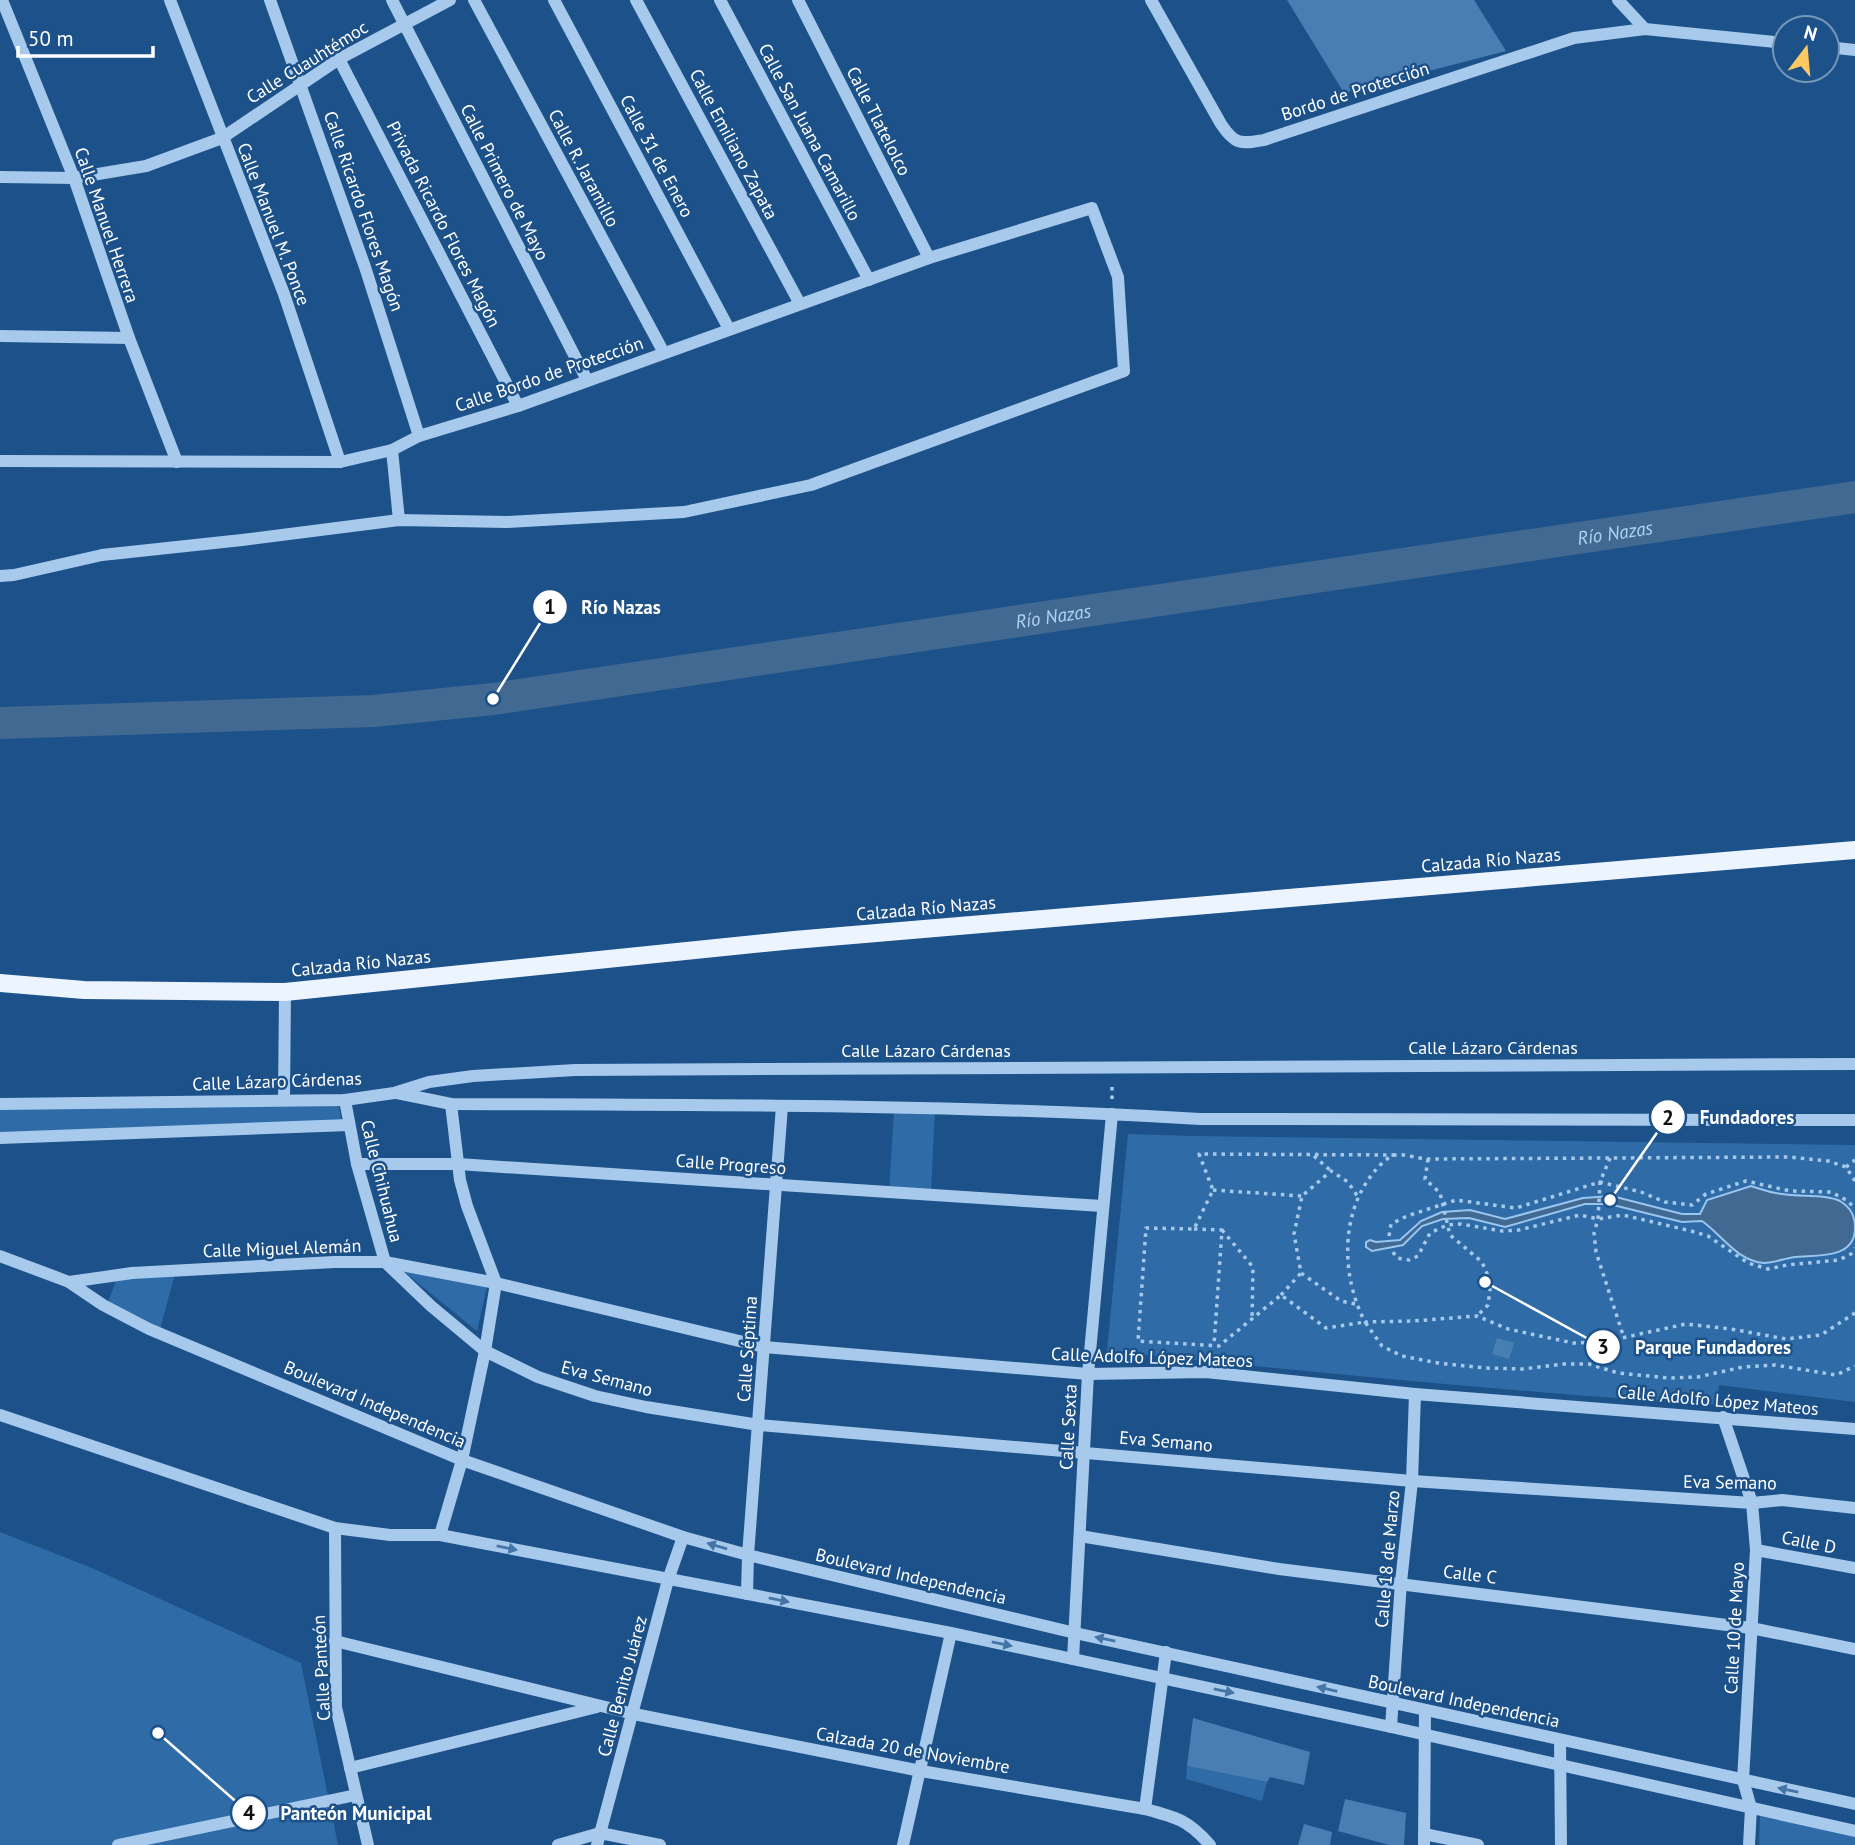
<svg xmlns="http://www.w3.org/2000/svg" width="1855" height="1845" viewBox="0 0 1855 1845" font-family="'PT Sans',sans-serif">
<rect width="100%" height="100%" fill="#1c5189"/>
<!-- green -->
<g fill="#2f6ca7">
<path d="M 338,1102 L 342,1124 L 0,1137 L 0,1105 Z"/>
<path d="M 894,1111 L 935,1111 L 931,1192 L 889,1191 Z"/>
<path d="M 1128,1134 L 1191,1136 L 1855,1145 L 1855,1402 L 1719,1385 L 1717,1405 C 1513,1392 1310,1372 1107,1351 Z"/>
<path d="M 402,1270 L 487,1286 L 477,1331 Z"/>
<path d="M 175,1274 L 160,1329 L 108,1302 L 117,1278 Z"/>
<path d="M 0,1532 L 92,1568 L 301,1663 L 338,1845 L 0,1845 Z"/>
<path d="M 1187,1766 L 1267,1782 L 1262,1801 L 1186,1779 Z"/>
<path d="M 1760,1814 L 1855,1833 L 1855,1845 L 1759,1845 Z"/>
</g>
<!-- water -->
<path fill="#426991" stroke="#99c5ee" stroke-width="2" d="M 1751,1186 C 1761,1189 1771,1193 1782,1194 C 1799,1197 1827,1194 1840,1201 C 1851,1208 1855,1216 1855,1228 C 1855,1259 1818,1255 1796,1257 C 1785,1258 1774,1263 1764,1263 C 1737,1261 1722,1235 1702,1221 L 1682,1222 L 1609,1204 L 1585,1204 L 1505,1227 L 1469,1218 L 1443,1219 L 1422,1226 L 1403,1245 L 1372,1251 L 1366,1247 L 1366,1242 L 1370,1240 L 1376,1242 L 1400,1240 L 1421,1221 L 1442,1212 L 1470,1210 L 1505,1219 L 1583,1198 L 1612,1196 L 1682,1214 L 1700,1214 L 1707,1200 Z"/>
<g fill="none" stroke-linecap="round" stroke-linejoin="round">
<!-- river -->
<path stroke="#426991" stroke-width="32" id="s1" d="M 0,723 L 374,711 L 493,699 L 1855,497"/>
</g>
<!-- building -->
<g fill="#497eb3">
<path d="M 1287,0 L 1474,0 L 1506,51 L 1344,93 Z"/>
<path d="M 1497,1338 L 1514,1343 L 1509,1359 L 1492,1354 Z"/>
<path d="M 1193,1718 L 1310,1752 L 1304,1785 L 1270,1777 L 1267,1782 L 1187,1766 Z"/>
<path d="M 1345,1799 L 1406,1813 L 1404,1845 L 1389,1845 L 1338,1831 Z"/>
<path d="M 1304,1824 L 1332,1832 L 1330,1845 L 1298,1845 Z"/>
</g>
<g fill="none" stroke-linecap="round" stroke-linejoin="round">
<!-- path -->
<g stroke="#a6c9ec" stroke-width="3.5" stroke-dasharray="3.5 5" stroke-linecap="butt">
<path d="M 1112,1099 L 1112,1083"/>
<path d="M 1395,1155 L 1199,1154 L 1213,1190 L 1194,1229 L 1146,1228 L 1138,1341 L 1219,1346 L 1281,1295 L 1326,1328 L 1365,1322 L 1382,1346 L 1402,1356 L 1438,1363 L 1485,1368 L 1523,1369 L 1564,1364 L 1589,1364 L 1618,1373 L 1669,1378 L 1698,1377 L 1743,1367 L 1775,1365 L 1836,1375 L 1855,1366"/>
<path d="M 1314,1156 L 1331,1171"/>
<path d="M 1610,1158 L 1600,1182 L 1598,1219 L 1594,1233 L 1596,1252 L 1624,1338"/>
<path d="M 1428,1159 L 1425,1179 L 1440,1193 L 1450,1235 L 1482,1262 L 1488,1276 L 1490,1290 L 1488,1305 L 1477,1316"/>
<path d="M 1846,1167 L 1855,1160"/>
<path d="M 1855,1181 L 1846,1167 L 1828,1161 L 1789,1157 L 1428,1159 C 1418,1159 1404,1153 1395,1155 C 1387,1157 1379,1166 1374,1172 C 1340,1213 1341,1276 1365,1322 L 1413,1321 L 1477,1316 L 1508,1329 L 1573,1343 L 1603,1342 L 1686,1324 L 1731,1329 L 1786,1339 L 1821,1335 L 1855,1313"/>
<path d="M 1213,1190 L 1302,1196"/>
<path d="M 1194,1229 L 1222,1230 L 1214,1345"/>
<path d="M 1222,1230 L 1253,1267 L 1252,1319"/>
<path d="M 1389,1236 L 1391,1224 L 1407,1216 L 1456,1200 L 1516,1208 L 1600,1182 L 1641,1192 L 1665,1202 L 1692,1205 L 1706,1194 L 1746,1181 L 1790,1191 L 1831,1192 L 1848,1201 L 1855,1209"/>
<path d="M 1393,1252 L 1397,1258 L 1409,1260 L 1418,1256 L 1430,1233 L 1447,1225 L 1461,1224 L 1502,1231 L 1519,1230 L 1580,1215 L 1598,1219 L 1623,1215 L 1691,1231 L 1708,1236 L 1748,1263 L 1768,1269 L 1787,1265 L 1839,1260 L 1851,1254 L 1855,1248"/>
<path d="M 1281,1295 L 1301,1273"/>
<path d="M 1355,1304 L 1341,1301 L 1301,1273 L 1294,1234 L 1302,1196 L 1331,1171 L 1348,1182 L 1358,1197"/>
</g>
<!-- minor -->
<g stroke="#a6c9ec" stroke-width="12">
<path d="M 2,0 L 74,178 L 129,338 L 177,462"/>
<path d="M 170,0 L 284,294 L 340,462"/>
<path d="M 270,0 L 365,267 L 419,436"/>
<path d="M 392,0 L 587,380"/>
<path d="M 474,0 L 664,353"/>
<path d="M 554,0 L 729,329"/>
<path d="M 636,0 L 800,304"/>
<path d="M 720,0 L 869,280"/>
<path d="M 798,0 L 929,258"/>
<path d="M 1151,0 L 1221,124 C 1235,145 1240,144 1264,140 L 1574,38 L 1645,29 L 1785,43"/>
<path d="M 1618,0 L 1645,29"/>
<path d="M 1827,47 L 1855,50"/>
<path d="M 339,59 L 518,406"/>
<path d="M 0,177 L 74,178 L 146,166 L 222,138 L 339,59 L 450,0"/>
<path d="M 0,336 L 129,338"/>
<path d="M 392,450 L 399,520"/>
<path d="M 0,461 L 340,462 L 392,450 L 419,436 L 518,406 L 929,258 L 1092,208 L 1118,277 L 1124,371 L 811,485 L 684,512 L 507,522 L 399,520 L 242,540 L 102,555 L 14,575 L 0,576"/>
<path d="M 397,1093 L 451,1104 C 701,1105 951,1104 1200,1119 L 1855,1120"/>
<path d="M 284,1100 L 285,992"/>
<path d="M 345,1100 L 357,1164 L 385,1262 L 431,1306 L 485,1351 L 538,1377 L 595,1396 L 646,1407 L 759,1425 L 1412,1481 L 1752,1503 L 1782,1500 L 1855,1508"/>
<path d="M 0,1104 L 345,1100 L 394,1093 L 429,1082 L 473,1076 L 575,1070 L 1855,1064"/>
<path d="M 0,1138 L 349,1125"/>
<path d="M 357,1164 L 458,1164 L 1102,1206"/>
<path d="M 0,1256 L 69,1282 L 103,1305 L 149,1329 L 462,1460 L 683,1537 L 748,1555 L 1075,1633 L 1855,1804"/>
<path d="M 69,1282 L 132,1273 L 334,1262 L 385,1262 L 496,1283 L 764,1347 L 1088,1374 L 1206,1372 L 1415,1394 L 1855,1429"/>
<path d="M 0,1415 L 335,1528 L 390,1535 L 440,1535 L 951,1633 L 1391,1727 L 1855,1831"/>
<path d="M 1723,1417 L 1752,1503 L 1756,1550 L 1743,1780 L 1751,1808 L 1749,1845"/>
<path d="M 335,1528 L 336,1707 L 368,1845"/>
<path d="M 440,1535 L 462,1460 L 485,1351 L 496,1283 L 467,1206 L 460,1180 L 451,1104"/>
<path d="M 1080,1536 L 1279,1569 L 1751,1628 L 1855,1649"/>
<path d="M 1756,1550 L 1855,1568"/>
<path d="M 747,1594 L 748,1555 L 782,1106"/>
<path d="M 335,1641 L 634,1714 L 921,1771 L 1145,1809 C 1176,1817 1188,1820 1210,1845"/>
<path d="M 1073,1659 L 1088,1374 L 1112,1114"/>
<path d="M 1391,1727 L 1401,1582 L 1412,1481 L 1415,1394"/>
<path d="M 1560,1740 L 1561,1845"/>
<path d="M 350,1768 L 597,1707"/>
<path d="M 1145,1809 L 1166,1652"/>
<path d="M 1424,1834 L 1478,1845"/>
<path d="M 118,1845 L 356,1795"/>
<path d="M 558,1845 L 600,1833 L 660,1845"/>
<path d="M 597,1845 L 668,1580 L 683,1537"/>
<path d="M 903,1845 L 951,1633"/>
<path d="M 1424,1845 L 1425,1711"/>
</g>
<!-- major -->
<path stroke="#ebf4ff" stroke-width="18" d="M 0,983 L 84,990 L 285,992 L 794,940 L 1855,850"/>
</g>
<!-- one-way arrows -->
<defs><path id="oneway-solid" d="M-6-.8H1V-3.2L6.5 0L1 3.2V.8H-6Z" transform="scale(1.75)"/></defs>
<g fill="#4575a7">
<use href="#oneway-solid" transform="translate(717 1546) rotate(-164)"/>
<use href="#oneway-solid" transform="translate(507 1548) rotate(11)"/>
<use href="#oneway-solid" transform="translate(779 1600) rotate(11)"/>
<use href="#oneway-solid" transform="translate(1105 1639) rotate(-168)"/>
<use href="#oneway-solid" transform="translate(1002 1644) rotate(12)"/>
<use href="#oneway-solid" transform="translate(1327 1689) rotate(-167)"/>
<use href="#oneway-solid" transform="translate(1224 1691) rotate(12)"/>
<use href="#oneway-solid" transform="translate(1788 1790) rotate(-168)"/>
</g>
<g text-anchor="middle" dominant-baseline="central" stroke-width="5" stroke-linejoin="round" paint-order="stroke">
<!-- street labels -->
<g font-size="18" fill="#fff" stroke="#1c5189">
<text transform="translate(307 62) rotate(-32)">Calle Cuauhtémoc</text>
<text transform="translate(1355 91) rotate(-18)">Bordo de Protección</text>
<text transform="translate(879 121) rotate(63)">Calle Tlatelolco</text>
<text transform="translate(810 132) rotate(62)">Calle San Juana Camarillo</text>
<text transform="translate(734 144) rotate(62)">Calle Emiliano Zapata</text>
<text transform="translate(657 156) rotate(62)">Calle 31 de Enero</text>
<text transform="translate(584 168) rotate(62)">Calle R. Jaramillo</text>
<text transform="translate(505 182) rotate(63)">Calle Primero de Mayo</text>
<text transform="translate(364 211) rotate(71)">Calle Ricardo Flores Magón</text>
<text transform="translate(274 224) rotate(69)">Calle Manuel M. Ponce</text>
<text transform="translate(444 224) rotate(63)">Privada Ricardo Flores Magón</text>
<text transform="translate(107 225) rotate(71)">Calle Manuel Herrera</text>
<text transform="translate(549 374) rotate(-19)">Calle Bordo de Protección</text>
<text transform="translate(1491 860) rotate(-5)">Calzada Río Nazas</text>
<text transform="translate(926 908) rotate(-5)">Calzada Río Nazas</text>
<text transform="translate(361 963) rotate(-6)">Calzada Río Nazas</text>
<text x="1493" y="1047">Calle Lázaro Cárdenas</text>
<text x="926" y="1050">Calle Lázaro Cárdenas</text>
<text transform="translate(277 1081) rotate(-2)">Calle Lázaro Cárdenas</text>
<text transform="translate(731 1164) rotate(4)">Calle Progreso</text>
<text transform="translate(382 1181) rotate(76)">Calle Chihuahua</text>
<text transform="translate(282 1248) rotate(-2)">Calle Miguel Alemán</text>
<text transform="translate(747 1349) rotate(-86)">Calle Séptima</text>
<text transform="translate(1152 1357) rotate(2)">Calle Adolfo López Mateos</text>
<text transform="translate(607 1378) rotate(15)">Eva Semano</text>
<text transform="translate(1718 1400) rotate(5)">Calle Adolfo López Mateos</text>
<text transform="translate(375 1404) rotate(23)">Boulevard Independencia</text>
<text transform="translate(1068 1427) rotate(-87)">Calle Sexta</text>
<text transform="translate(1166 1441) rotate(5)">Eva Semano</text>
<text transform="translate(1730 1482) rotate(1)">Eva Semano</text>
<text transform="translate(1809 1542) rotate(11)">Calle D</text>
<text transform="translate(1387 1559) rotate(-85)">Calle 18 de Marzo</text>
<text transform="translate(1470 1574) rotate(7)">Calle C</text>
<text transform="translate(911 1576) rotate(13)">Boulevard Independencia</text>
<text transform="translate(1734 1628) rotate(-87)">Calle 10 de Mayo</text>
<text transform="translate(321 1668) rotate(-93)">Calle Panteón</text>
<text transform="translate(622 1686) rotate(-75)">Calle Benito Juárez</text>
<text transform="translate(1464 1701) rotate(12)">Boulevard Independencia</text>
<text transform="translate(913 1750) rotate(10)">Calzada 20 de Noviembre</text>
</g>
<!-- water labels -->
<g font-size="19" font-style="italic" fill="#b1d3f3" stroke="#1c5189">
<text stroke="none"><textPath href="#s1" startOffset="1628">Río Nazas</textPath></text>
<text stroke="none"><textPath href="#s1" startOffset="1060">Río Nazas</textPath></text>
</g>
</g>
<!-- callouts -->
<path fill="none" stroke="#fff" stroke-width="2.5" d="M493 699L550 607M1610 1200L1668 1117M1485 1282L1603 1347M158 1733L249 1813"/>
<g fill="#fff" stroke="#1c5189" stroke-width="2.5">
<circle cx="493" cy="699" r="7"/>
<circle cx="1610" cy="1200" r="7"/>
<circle cx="1485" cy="1282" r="7"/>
<circle cx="158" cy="1733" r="7"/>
<circle cx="550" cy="607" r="18"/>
<circle cx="1668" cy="1117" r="18"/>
<circle cx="1603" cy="1347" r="18"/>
<circle cx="249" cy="1813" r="18"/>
</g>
<g font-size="21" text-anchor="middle" font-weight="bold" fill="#111">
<text x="550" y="614">1</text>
<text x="1668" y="1125">2</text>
<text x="1603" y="1354">3</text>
<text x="249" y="1820">4</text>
</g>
<g font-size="19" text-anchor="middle" font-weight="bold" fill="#fff" stroke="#1c5189" stroke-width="5" stroke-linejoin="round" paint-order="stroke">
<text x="621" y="614">Río Nazas</text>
<text x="1747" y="1124">Fundadores</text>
<text x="1713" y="1354">Parque Fundadores</text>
<text x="356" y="1820">Panteón Municipal</text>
</g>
<!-- north arrow -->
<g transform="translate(1806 49) rotate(16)"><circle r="33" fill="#1c5189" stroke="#7797b8" stroke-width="2"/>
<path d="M0-5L12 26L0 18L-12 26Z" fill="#fdc963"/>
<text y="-10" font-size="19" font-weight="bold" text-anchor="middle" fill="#ffffff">N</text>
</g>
<!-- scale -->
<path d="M18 46v10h135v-10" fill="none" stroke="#ffffff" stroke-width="3.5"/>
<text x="28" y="46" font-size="21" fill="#ffffff" stroke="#1c5189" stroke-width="5" paint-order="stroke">50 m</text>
</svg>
